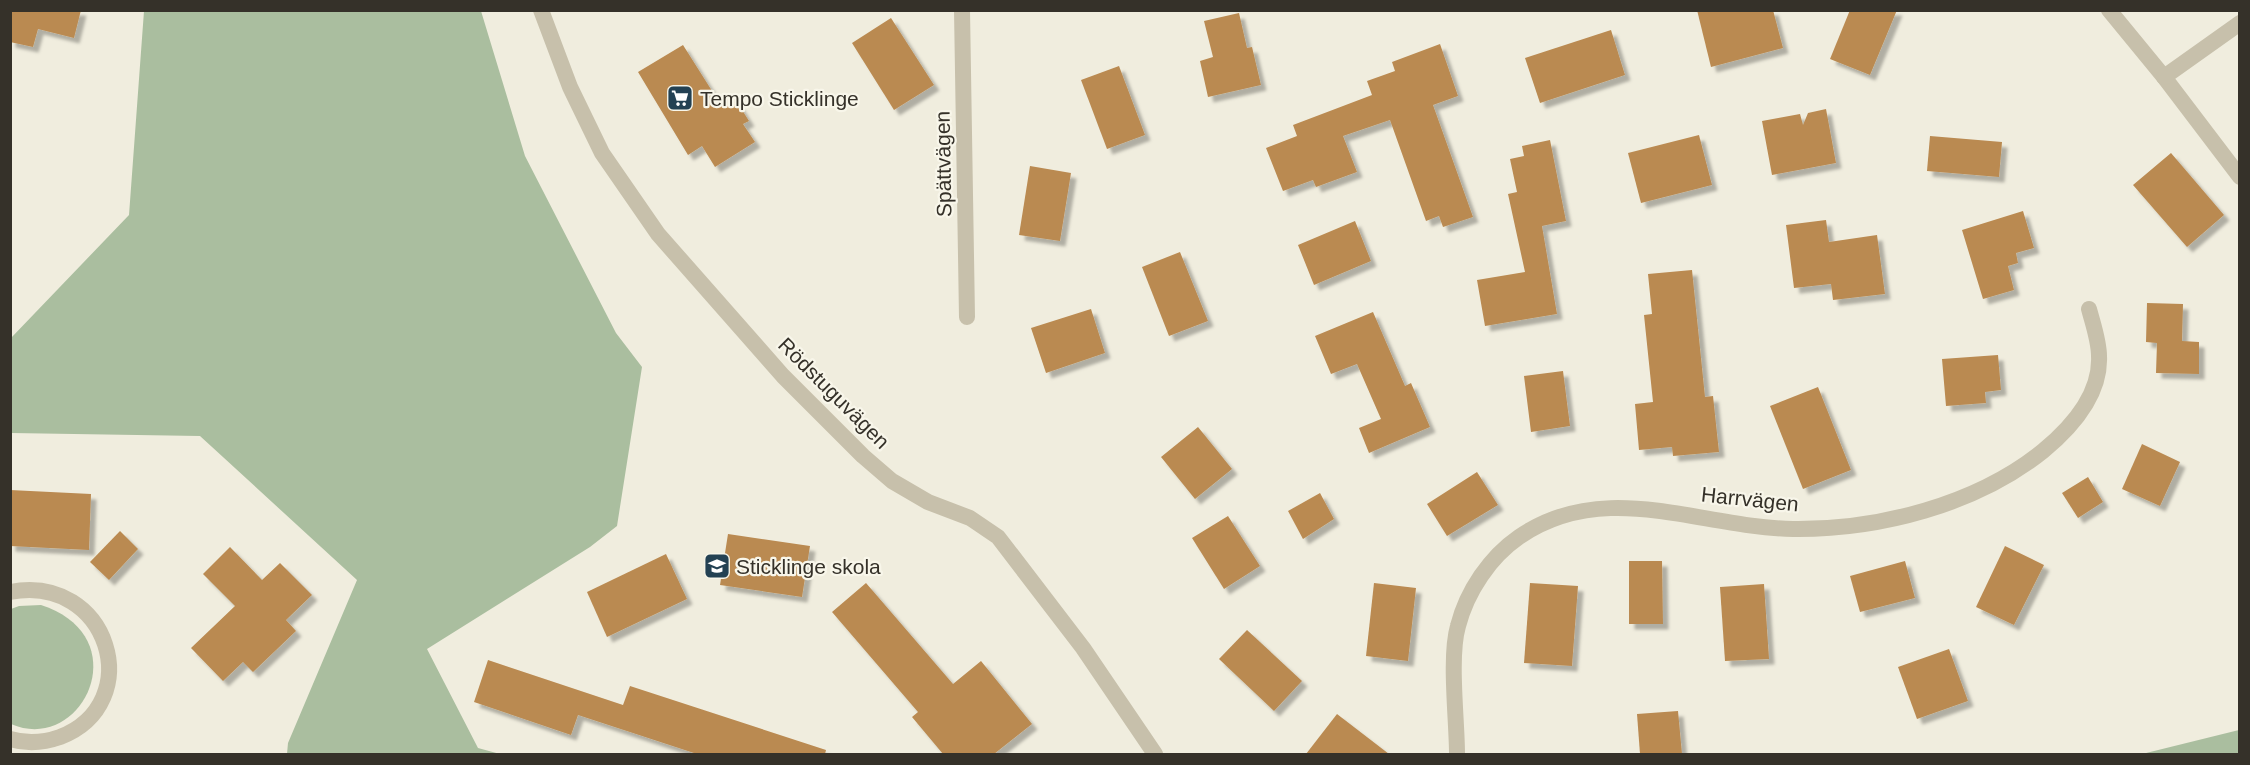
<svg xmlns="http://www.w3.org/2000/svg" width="2250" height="765" viewBox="0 0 2250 765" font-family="Helvetica,sans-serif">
<defs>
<filter id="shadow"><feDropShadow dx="5.5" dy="5.5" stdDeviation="1.5" flood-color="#0004"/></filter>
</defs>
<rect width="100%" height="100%" fill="#f0edde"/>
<!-- green -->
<g fill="#aabe9f">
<path d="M 144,11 L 481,11 L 525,156 L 616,333 L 642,367 L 617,526 L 590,547 L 427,649 L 478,748 L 500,754 L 287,754 L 288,743 L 357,580 L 200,436 L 11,433 L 11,338 L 129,215 Z"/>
<path d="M 41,605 C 139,637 82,755 11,724 L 11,609 L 19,606 Z"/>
<path d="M 2239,730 L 2239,754 L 2142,754 Z"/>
</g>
<!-- building -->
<g fill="#ba8a51" filter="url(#shadow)">
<path d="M 10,10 L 81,10 L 74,38 L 38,29 L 33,47 L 10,42 Z"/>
<path d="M 1697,10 L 1773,10 L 1783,48 L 1711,67 Z"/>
<path d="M 1850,10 L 1897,10 L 1870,75 L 1830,59 Z"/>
<path d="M 1239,13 L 1247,48 L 1252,47 L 1261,85 L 1208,97 L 1200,61 L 1213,57 L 1204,21 Z"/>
<path d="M 891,18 L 934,85 L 894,110 L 852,43 Z"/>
<path d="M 1611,30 L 1625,75 L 1540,103 L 1525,58 Z"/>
<path d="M 1440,44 L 1458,96 L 1433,105 L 1473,217 L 1443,227 L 1439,216 L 1426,221 L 1390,120 L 1343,136 L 1357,172 L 1316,187 L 1313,180 L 1283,191 L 1266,148 L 1297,136 L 1293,125 L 1372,95 L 1367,81 L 1395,71 L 1392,62 Z"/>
<path d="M 683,45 L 719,102 L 732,94 L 749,121 L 743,124 L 755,142 L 715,167 L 702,146 L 688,155 L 638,72 Z"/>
<path d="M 1119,66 L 1145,135 L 1107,149 L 1081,80 Z"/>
<path d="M 1826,109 L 1836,163 L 1772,175 L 1762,121 L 1800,114 L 1803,125 L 1808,113 Z"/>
<path d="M 1699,135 L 1712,185 L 1641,203 L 1628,153 Z"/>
<path d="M 1930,136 L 2002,142 L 1999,177 L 1927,171 Z"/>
<path d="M 1550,140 L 1566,221 L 1542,226 L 1557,314 L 1485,326 L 1477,280 L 1525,272 L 1508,194 L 1517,192 L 1510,159 L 1524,156 L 1522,146 Z"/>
<path d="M 2171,153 L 2224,215 L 2187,247 L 2133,185 Z"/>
<path d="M 1030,166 L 1071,173 L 1060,241 L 1019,235 Z"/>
<path d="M 2023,211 L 2034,248 L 2016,253 L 2018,263 L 2008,266 L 2014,290 L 1983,299 L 1962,230 Z"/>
<path d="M 1826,220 L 1829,242 L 1877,235 L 1885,294 L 1833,300 L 1831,284 L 1794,288 L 1786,225 Z"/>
<path d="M 1355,221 L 1371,261 L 1314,285 L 1298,245 Z"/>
<path d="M 1180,252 L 1208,321 L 1169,336 L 1142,267 Z"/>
<path d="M 1692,270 L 1705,397 L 1713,396 L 1719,452 L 1673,456 L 1672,447 L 1639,450 L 1635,404 L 1653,402 L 1644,315 L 1652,314 L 1648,274 Z"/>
<path d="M 2147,303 L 2183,304 L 2182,341 L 2199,342 L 2199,374 L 2156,373 L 2157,343 L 2146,342 Z"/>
<path d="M 1091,309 L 1105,353 L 1046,373 L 1031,328 Z"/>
<path d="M 1373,312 L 1405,386 L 1411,383 L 1430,427 L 1369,453 L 1359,428 L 1381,419 L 1357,364 L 1331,374 L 1315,336 Z"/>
<path d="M 1998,355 L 2001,390 L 1985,392 L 1986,403 L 1946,406 L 1942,359 Z"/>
<path d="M 1563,371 L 1570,426 L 1531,432 L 1524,376 Z"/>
<path d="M 1818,387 L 1851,470 L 1803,489 L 1770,406 Z"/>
<path d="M 1198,427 L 1232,469 L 1195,499 L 1161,457 Z"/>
<path d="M 2142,444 L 2180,462 L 2160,506 L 2122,489 Z"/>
<path d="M 1477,472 L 1498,505 L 1447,536 L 1427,504 Z"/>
<path d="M 2088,477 L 2103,502 L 2078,518 L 2062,493 Z"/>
<path d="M 10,490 L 91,494 L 89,550 L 10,546 Z"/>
<path d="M 1320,493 L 1334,519 L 1303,539 L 1288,511 Z"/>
<path d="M 1228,516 L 1260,566 L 1224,589 L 1192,538 Z"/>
<path d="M 120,531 L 138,549 L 109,580 L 90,562 Z"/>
<path d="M 728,534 L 810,546 L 802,597 L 720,585 Z"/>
<path d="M 2005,546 L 2044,565 L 2014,625 L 1976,607 Z"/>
<path d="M 230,547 L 262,580 L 280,563 L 312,595 L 286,620 L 296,631 L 253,672 L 243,662 L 223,681 L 191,648 L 235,606 L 203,574 Z"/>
<path d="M 666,554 L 687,599 L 607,637 L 587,592 Z"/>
<path d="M 1629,561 L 1662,561 L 1663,624 L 1629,624 Z"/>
<path d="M 1905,561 L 1915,598 L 1860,612 L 1850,576 Z"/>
<path d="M 866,583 L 953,684 L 981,661 L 1032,724 L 994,754 L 943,754 L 912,717 L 918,712 L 832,612 Z"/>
<path d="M 1374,583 L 1416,588 L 1408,661 L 1366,656 Z"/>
<path d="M 1530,583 L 1578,586 L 1572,666 L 1524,663 Z"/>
<path d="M 1764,584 L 1769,659 L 1725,661 L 1720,587 Z"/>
<path d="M 1247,630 L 1302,681 L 1274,711 L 1219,659 Z"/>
<path d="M 1949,649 L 1968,701 L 1917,719 L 1898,667 Z"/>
<path d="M 488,660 L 623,705 L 630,686 L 826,750 L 825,754 L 697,754 L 578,715 L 571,735 L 474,702 Z"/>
<path d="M 1678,711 L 1682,754 L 1640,754 L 1637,714 Z"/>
<path d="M 1337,714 L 1389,754 L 1306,754 Z"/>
</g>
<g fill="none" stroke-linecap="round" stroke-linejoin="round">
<!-- minor -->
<g stroke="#c7c0ab" stroke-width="16">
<path d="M 962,10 L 967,317"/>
<path d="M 2109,10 L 2164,77 L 2240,177"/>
<path d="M 2164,77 L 2240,23"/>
<path d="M 10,592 C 109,573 148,703 60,737 C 43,743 27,744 10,739"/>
<path d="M 1457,754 C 1457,720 1449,657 1458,626 C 1467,591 1490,557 1519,537 C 1605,478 1698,527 1793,529 C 1878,530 1976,505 2043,451 C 2072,427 2101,395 2099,356 C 2099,341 2093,324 2089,309"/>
</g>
<!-- tertiary -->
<path stroke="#c7c0ab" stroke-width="16" d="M 541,10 L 570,87 L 602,153 L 658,234 L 783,376 L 863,456 L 892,481 L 928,502 L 970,518 L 998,537 L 1083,648 L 1155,754"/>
</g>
<!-- icons -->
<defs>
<symbol id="supermarket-square" viewBox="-11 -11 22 22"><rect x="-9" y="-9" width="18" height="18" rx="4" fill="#234153" stroke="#f8f6ea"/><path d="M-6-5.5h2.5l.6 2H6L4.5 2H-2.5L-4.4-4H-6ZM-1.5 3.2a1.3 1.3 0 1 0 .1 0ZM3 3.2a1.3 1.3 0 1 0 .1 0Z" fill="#fff"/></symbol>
<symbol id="school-square" viewBox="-11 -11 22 22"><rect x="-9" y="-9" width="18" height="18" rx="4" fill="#234153" stroke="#f8f6ea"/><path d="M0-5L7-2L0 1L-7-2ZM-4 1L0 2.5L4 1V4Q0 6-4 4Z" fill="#fff"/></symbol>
</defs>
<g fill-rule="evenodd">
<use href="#supermarket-square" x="665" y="83" width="30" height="30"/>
<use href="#school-square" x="702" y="551" width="30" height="30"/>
</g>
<g text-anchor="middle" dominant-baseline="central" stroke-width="4.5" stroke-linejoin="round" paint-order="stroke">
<!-- poi labels -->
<g font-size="21" fill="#353129" stroke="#f8f6ea" text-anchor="start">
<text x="700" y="98">Tempo Sticklinge</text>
<text x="736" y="566">Sticklinge skola</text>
</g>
<!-- street labels -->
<g font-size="21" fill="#353129" stroke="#f8f6ea">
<text transform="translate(943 164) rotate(-91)">Spättvägen</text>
<text transform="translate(834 393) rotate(45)">Rödstuguvägen</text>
<text transform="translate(1750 499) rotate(6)">Harrvägen</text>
</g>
</g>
<!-- border -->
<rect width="2250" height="765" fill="none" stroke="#353129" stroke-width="24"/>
</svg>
